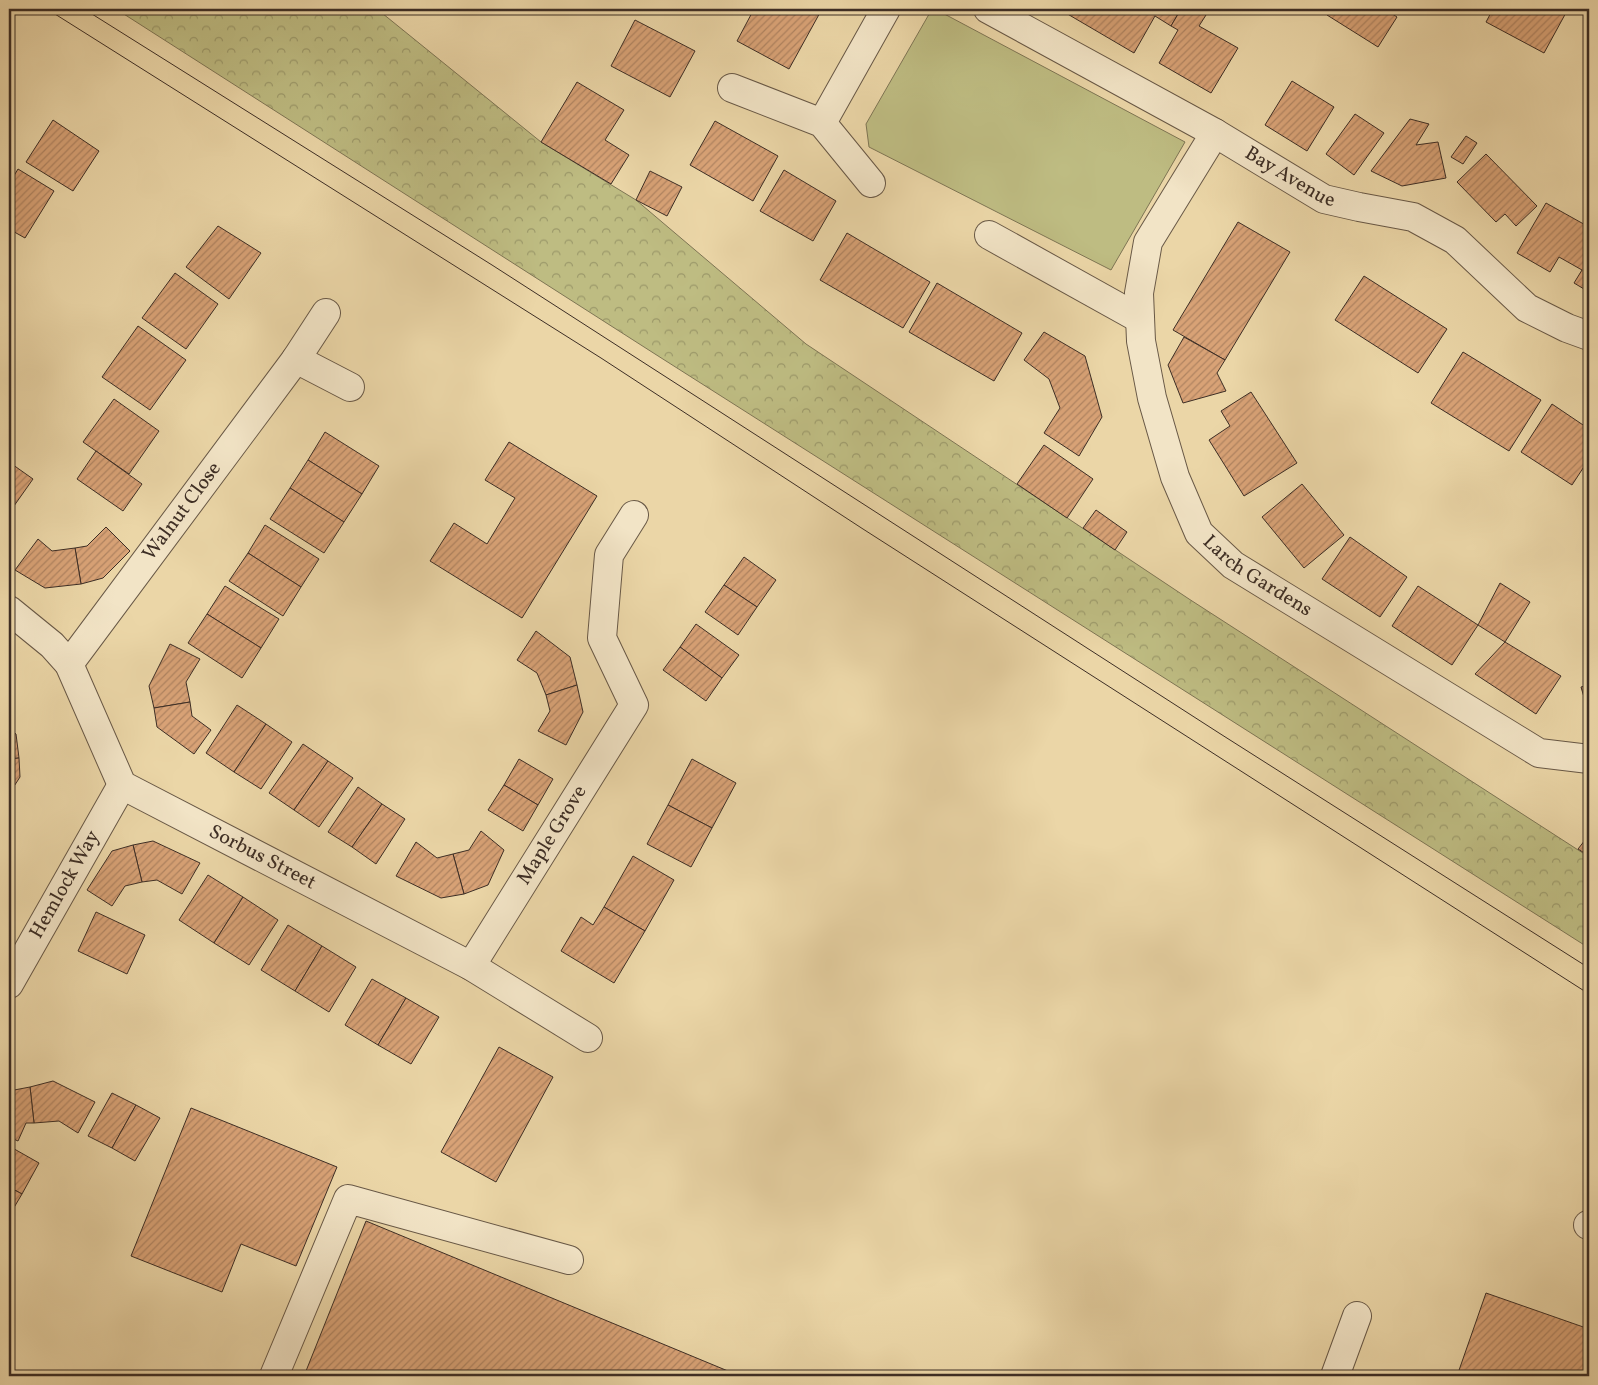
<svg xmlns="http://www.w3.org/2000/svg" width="1598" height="1385" viewBox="0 0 1598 1385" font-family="Vollkorn,serif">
<defs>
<pattern id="forest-crowns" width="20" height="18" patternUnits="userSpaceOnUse" patternTransform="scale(1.25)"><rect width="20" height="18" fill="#bebc82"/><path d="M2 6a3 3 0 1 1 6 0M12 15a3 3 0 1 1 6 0" fill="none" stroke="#9c996a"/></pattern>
<pattern id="building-hatch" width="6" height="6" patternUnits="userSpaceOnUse" patternTransform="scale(1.25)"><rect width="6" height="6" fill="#d8a276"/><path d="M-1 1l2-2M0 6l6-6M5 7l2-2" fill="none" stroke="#b08461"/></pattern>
</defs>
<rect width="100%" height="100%" fill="#ebd6a7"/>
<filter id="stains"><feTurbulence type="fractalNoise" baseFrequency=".004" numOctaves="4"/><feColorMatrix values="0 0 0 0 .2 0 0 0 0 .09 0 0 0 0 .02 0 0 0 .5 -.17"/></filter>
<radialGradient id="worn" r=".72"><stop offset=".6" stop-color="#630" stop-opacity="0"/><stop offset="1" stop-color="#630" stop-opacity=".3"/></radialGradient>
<!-- green -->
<path fill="#bebc82" stroke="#7e7554" d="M 932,9 L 935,9 L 1185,142 L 1111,270 L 869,147 L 866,124 Z"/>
<!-- forest -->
<path fill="url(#forest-crowns)" stroke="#7e7554" d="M 116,9 L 377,9 L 541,142 L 636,200 L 806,344 L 1189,599 L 1589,857 L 1589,948 L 655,354 Z"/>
<!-- building -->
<g fill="url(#building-hatch)" stroke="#3d2e25">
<path d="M 754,9 L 822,9 L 789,69 L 737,41 Z"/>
<path d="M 1059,9 L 1181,9 L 1171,26 L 1155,16 L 1134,53 Z"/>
<path d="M 1181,9 L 1196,9 L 1206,15 L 1199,26 L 1238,48 L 1211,93 L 1159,63 L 1178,30 L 1171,26 Z"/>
<path d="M 1331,9 L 1385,9 L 1397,17 L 1378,47 L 1327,15 Z"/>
<path d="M 1493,9 L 1568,9 L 1544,53 L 1486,22 Z"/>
<path d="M 635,20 L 695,51 L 670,97 L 611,66 Z"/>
<path d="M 1292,81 L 1334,107 L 1307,151 L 1265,125 Z"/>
<path d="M 577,82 L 624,110 L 605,140 L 629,155 L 611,184 L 541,142 Z"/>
<path d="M 1355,114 L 1384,133 L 1354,175 L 1326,154 Z"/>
<path d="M 1410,119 L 1429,124 L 1416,145 L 1438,142 L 1446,178 L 1402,186 L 1371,171 Z"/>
<path d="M 53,120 L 99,151 L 73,191 L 26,162 Z"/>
<path d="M 715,121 L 778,156 L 753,201 L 690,165 Z"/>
<path d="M 1466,136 L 1477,143 L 1463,164 L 1451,157 Z"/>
<path d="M 1486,154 L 1537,206 L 1516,226 L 1505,214 L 1496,222 L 1457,182 Z"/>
<path d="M 18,169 L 54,191 L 25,238 L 9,229 L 9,184 Z"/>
<path d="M 784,170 L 836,201 L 813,241 L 760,211 Z"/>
<path d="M 650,171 L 682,187 L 667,216 L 636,200 Z"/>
<path d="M 1546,203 L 1589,227 L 1589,292 L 1574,283 L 1582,270 L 1559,257 L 1550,272 L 1517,253 Z"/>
<path d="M 1238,222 L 1290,252 L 1225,360 L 1173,330 Z"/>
<path d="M 218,226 L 261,253 L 229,299 L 186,267 Z"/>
<path d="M 847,233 L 930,282 L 903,328 L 820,280 Z"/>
<path d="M 175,273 L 218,304 L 186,349 L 142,318 Z"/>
<path d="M 1364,276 L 1447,329 L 1418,373 L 1335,320 Z"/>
<path d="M 937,283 L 1022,333 L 994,381 L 909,332 Z"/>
<path d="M 138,326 L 186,360 L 150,410 L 102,377 Z"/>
<path d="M 1044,332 L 1085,356 L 1102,417 L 1079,456 L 1044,433 L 1060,408 L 1049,379 L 1024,360 Z"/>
<path d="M 1184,337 L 1225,360 L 1217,373 L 1226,391 L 1183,403 L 1168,365 Z"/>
<path d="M 1463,352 L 1541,400 L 1509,451 L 1431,403 Z"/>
<path d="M 1251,392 L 1297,463 L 1244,496 L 1209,440 L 1230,426 L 1221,411 Z"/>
<path d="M 114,399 L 159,431 L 129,474 L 83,442 Z"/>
<path d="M 1552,404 L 1589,429 L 1589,459 L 1572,485 L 1521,452 Z"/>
<path d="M 325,432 L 379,466 L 362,494 L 308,460 Z"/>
<path d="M 509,442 L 597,496 L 522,618 L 430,561 L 454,523 L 487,544 L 515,498 L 485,480 Z"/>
<path d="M 1044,445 L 1093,479 L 1067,518 L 1017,484 Z"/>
<path d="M 96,451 L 142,484 L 123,511 L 77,479 Z"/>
<path d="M 308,460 L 362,494 L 344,522 L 290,488 Z"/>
<path d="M 9,462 L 33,479 L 9,513 Z"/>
<path d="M 1302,484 L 1344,535 L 1304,568 L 1262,517 Z"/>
<path d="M 290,488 L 344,522 L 324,553 L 270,519 Z"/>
<path d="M 1096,510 L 1127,532 L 1115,550 L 1083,528 Z"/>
<path d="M 265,525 L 319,559 L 301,587 L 248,553 Z"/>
<path d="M 106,527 L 130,551 L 103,578 L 81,584 L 75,548 L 87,546 Z"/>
<path d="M 1350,537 L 1407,577 L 1380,617 L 1322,579 Z"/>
<path d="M 38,539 L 52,551 L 75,548 L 81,584 L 45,588 L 15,570 Z"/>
<path d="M 248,553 L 301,587 L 283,616 L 229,581 Z"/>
<path d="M 744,557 L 776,580 L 757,607 L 724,585 Z"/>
<path d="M 1500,583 L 1530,602 L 1505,642 L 1478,625 Z"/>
<path d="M 724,585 L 757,607 L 738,635 L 705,612 Z"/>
<path d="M 225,586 L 279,619 L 261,648 L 207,614 Z"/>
<path d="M 1418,586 L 1478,625 L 1452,665 L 1392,626 Z"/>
<path d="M 207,614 L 261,648 L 242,678 L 188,643 Z"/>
<path d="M 696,624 L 739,655 L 722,678 L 680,647 Z"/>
<path d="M 536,631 L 570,657 L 577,685 L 546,695 L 537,673 L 517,660 Z"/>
<path d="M 1505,642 L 1561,676 L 1536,714 L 1475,674 Z"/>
<path d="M 170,644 L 200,659 L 186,682 L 190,702 L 154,708 L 149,686 Z"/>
<path d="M 680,647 L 722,678 L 706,701 L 663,670 Z"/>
<path d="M 577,685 L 583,712 L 566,745 L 538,731 L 550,711 L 546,695 Z"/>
<path d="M 1589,685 L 1589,714 L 1581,687 Z"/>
<path d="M 190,702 L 192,716 L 211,730 L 194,754 L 157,727 L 154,708 Z"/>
<path d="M 237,705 L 266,724 L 234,772 L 206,753 Z"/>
<path d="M 266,724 L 292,742 L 261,789 L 234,772 Z"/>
<path d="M 9,728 L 16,734 L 19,758 L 9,759 Z"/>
<path d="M 303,744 L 328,761 L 294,810 L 269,793 Z"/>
<path d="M 19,758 L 20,777 L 9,794 L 9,759 Z"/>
<path d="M 519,759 L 553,779 L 538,805 L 504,785 Z"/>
<path d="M 692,759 L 736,783 L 712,828 L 668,805 Z"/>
<path d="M 328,761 L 353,778 L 319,827 L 294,810 Z"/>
<path d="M 504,785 L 538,805 L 523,831 L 488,810 Z"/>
<path d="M 358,787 L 382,804 L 352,847 L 328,832 Z"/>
<path d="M 382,804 L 405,819 L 376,864 L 352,847 Z"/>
<path d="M 668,805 L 712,828 L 691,867 L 647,844 Z"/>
<path d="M 481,831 L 504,850 L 488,885 L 464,894 L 453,854 L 469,850 Z"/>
<path d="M 1589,835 L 1589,856 L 1578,849 Z"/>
<path d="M 153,841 L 200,863 L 182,894 L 157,880 L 142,882 L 133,845 Z"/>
<path d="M 416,842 L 437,858 L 453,854 L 464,894 L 441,898 L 396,876 Z"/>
<path d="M 133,845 L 142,882 L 125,886 L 112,906 L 87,890 L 112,851 Z"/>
<path d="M 633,856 L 674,880 L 645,931 L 604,907 Z"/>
<path d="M 208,875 L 243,897 L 214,943 L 179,920 Z"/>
<path d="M 243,897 L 278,920 L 249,965 L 214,943 Z"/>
<path d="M 604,907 L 645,931 L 614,983 L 561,951 L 581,917 L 593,925 Z"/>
<path d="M 96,912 L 145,935 L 127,974 L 78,951 Z"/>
<path d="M 288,925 L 322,946 L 295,991 L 261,970 Z"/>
<path d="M 322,946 L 356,967 L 329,1012 L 295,991 Z"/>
<path d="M 372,979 L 406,998 L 378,1045 L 345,1025 Z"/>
<path d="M 406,998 L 439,1017 L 411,1064 L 378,1045 Z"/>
<path d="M 499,1047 L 553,1077 L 496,1182 L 441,1152 Z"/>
<path d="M 53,1081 L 95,1102 L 78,1133 L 59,1121 L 34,1123 L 30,1087 Z"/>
<path d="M 30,1087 L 34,1123 L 26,1123 L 18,1141 L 9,1137 L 9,1091 Z"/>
<path d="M 112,1093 L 136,1105 L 112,1148 L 88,1136 Z"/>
<path d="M 136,1105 L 160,1118 L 135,1161 L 112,1148 Z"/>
<path d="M 191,1108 L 337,1167 L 296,1266 L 241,1244 L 222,1292 L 131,1256 Z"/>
<path d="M 9,1146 L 39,1163 L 22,1194 L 9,1187 Z"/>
<path d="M 9,1187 L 22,1194 L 9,1216 Z"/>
<path d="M 366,1221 L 740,1376 L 304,1376 Z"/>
<path d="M 1486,1293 L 1589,1329 L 1589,1376 L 1457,1376 Z"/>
</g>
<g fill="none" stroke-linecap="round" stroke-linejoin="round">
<defs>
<g id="minor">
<path id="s1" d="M 988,9 L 1215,133 L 1324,199 L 1359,207 L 1413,217 L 1455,240 L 1527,308 L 1567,328 L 1589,336"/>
<path d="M 732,88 L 822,123 L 871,183"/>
<path d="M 822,123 L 886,9"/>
<path id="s2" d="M 1215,133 L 1148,242 L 1139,293 L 1141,341 L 1152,398 L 1175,477 L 1199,533 L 1233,565 L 1539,753 L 1589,759"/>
<path d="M 989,235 L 1140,319"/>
<path d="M 296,359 L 350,387"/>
<path id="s3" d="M 9,610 L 52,645 L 69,664 L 122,785 L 471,966 L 588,1038"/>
<path id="s4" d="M 69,664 L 296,359 L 326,313"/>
<path id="s5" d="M 471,966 L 634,705 L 602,638 L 609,555 L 634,515"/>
<path id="s6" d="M 9,984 L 122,785"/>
<path d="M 1588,1225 L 1589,1225"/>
<path d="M 274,1376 L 348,1199 L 569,1260"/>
<path d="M 1335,1376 L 1357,1316"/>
</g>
</defs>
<!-- minor casing -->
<use href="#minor" stroke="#685846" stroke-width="30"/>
<!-- minor -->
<use href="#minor" stroke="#f2e4c6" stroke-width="28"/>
<!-- tram -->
<g stroke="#3d2e25" stroke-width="1">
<path d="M 47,9 L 601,358 L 863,529 L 1589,994"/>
<path d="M 84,9 L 492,265 L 1219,733 L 1589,968"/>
</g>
</g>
<g text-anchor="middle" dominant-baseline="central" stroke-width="5" stroke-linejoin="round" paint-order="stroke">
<!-- street labels -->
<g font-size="20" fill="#3d2e25" stroke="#f2e4c6">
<text stroke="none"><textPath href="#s1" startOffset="346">Bay Avenue</textPath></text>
<text stroke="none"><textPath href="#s4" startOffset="190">Walnut Close</textPath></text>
<text stroke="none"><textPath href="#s2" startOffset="502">Larch Gardens</textPath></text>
<text stroke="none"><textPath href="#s5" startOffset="154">Maple Grove</textPath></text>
<text stroke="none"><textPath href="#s3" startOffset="371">Sorbus Street</textPath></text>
<text stroke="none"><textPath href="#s6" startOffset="114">Hemlock Way</textPath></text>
</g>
</g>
<!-- margin -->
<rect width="1598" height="1385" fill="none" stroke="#ebd6a7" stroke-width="30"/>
<rect x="10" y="10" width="1578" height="1365" fill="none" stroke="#3d2e25" stroke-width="2.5"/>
<rect x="15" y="15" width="1568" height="1355" fill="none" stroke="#3d2e25"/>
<rect width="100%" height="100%" filter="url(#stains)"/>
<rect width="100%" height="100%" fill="url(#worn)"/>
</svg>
